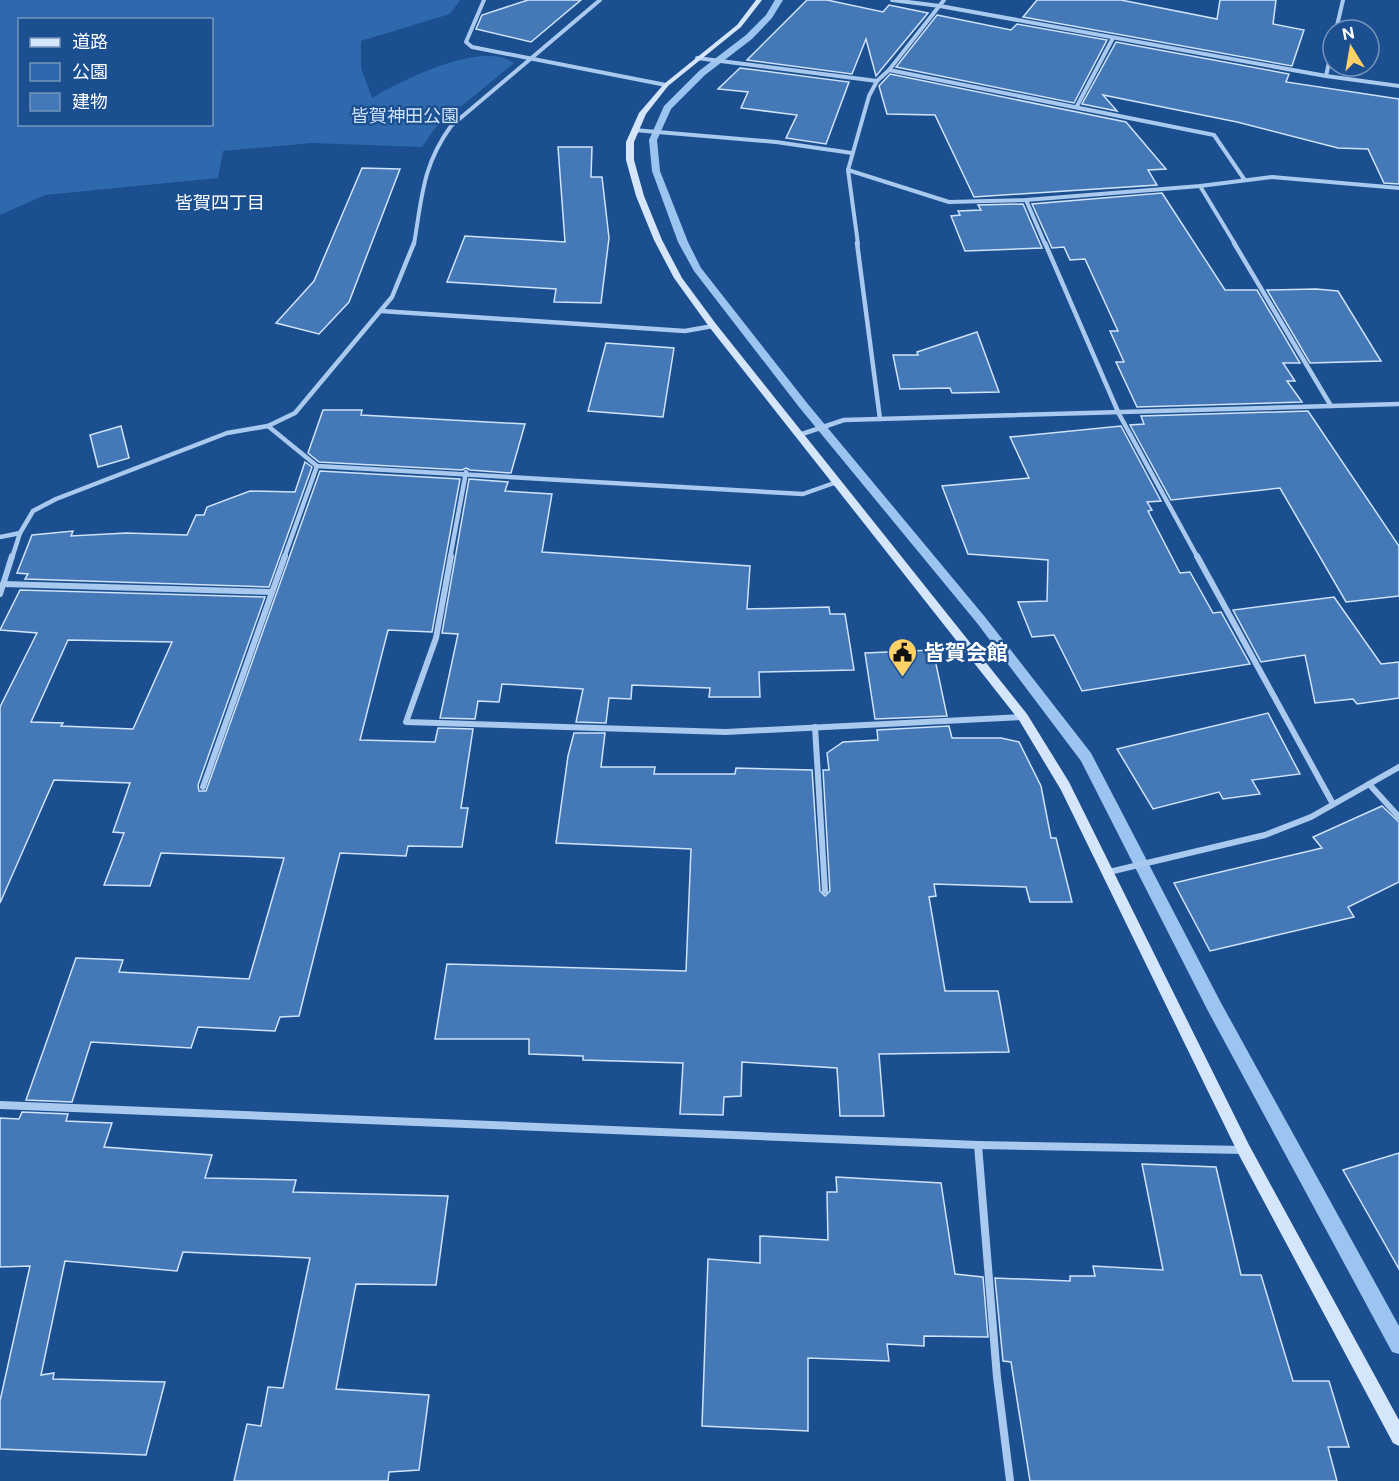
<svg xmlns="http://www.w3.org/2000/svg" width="1399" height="1481" viewBox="0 0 1399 1481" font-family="'Public Sans','Noto Sans JP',sans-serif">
<rect width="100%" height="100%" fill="#1b4f8f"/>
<!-- green -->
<path fill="#2e69ad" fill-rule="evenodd" d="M 0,0 L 460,0 L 450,14 L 361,41 L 361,68 L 372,98 C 402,80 482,40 514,63 L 435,128 L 422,147 L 312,143 L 223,151 L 218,178 L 45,195 L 0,215 ZM 20,20 L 212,20 L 212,124 L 20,124 Z"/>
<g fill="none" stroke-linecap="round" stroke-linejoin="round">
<!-- stream -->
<path fill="#9cc4f0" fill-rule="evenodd" d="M 775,0 L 783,0 L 772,18 L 752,39 L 705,75 L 671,109 L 657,140 L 660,171 L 688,242 L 701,268 L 807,403 L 985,617 L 1091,753 L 1220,1001 L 1399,1326 L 1399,1354 L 1392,1352 L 1208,1011 L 1081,761 L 977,623 L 799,407 L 694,271 L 678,242 L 652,171 L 649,140 L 664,106 L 699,71 L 746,35 L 766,15 Z"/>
</g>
<!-- building -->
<g fill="#4478b7" stroke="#cfe3fa" stroke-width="1.5" fill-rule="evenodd">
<path d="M 528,0 L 581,0 L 531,42 L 476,29 L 482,15 Z"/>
<path d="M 807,0 L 827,0 L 883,12 L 889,5 L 928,13 L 876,76 L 866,39 L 852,74 L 747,60 Z"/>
<path d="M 1037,0 L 1121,0 L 1217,19 L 1220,0 L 1276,0 L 1273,24 L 1304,30 L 1292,66 L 1023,17 Z"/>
<path d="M 937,15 L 1011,30 L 1017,24 L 1107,40 L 1074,103 L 896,67 Z"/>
<path d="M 1116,42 L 1289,74 L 1286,82 L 1399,99 L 1399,184 L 1384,183 L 1368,149 L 1338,148 L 1237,122 L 1103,95 L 1117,111 L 1082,104 Z"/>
<path d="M 740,68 L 849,82 L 826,144 L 786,138 L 797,115 L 741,108 L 748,92 L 718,89 Z"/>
<path d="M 890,74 L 1126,122 L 1166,169 L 1148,170 L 1157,185 L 974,197 L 935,115 L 887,114 L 879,86 Z"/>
<path d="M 558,147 L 592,147 L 591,177 L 602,177 L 609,238 L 601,303 L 554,302 L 556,289 L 447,282 L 465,236 L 565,242 Z"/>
<path d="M 362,168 L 400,169 L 349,302 L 319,334 L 276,323 L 314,281 Z"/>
<path d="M 1162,193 L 1225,290 L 1257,290 L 1300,363 L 1283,363 L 1295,381 L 1287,381 L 1302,402 L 1137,407 L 1116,362 L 1124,362 L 1110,331 L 1118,331 L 1085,259 L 1070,260 L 1064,247 L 1052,248 L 1032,204 Z"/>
<path d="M 1023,204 L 1042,248 L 965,251 L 951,216 L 960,215 L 958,211 L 981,210 L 978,205 Z"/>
<path d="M 1316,289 L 1338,291 L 1381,361 L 1310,363 L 1267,290 Z"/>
<path d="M 977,332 L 999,392 L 952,393 L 950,388 L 900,389 L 893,355 L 918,355 L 917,352 Z"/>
<path d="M 606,343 L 674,348 L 663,417 L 588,411 Z"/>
<path d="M 323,410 L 362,410 L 361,415 L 525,424 L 511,473 L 470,470 L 466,468 L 462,470 L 319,462 L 308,453 Z"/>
<path d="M 1308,411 L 1399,546 L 1399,596 L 1346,602 L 1280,488 L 1171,500 L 1130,425 L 1144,424 L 1141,416 Z"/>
<path d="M 121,426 L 129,458 L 98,467 L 90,435 Z"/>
<path d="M 1121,426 L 1161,501 L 1147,502 L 1152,510 L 1148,511 L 1180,573 L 1190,572 L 1213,613 L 1221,612 L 1250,664 L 1082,691 L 1054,635 L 1032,637 L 1018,602 L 1047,601 L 1048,560 L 968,554 L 942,486 L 1029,478 L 1010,437 Z"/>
<path d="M 305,462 L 312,467 L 269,587 L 25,579 L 28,574 L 17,573 L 32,535 L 73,531 L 71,536 L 126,533 L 187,535 L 196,515 L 204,515 L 207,507 L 250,491 L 295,492 Z"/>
<path d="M 320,471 L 460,479 L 432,632 L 388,630 L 360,740 L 435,742 L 438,728 L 473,729 L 461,808 L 468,808 L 462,847 L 408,846 L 406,856 L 340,853 L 299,1016 L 280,1017 L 275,1031 L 198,1027 L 191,1048 L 91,1042 L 72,1102 L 26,1100 L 76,958 L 123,960 L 119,972 L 249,979 L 284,858 L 161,853 L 150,886 L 104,885 L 124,833 L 113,832 L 130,783 L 54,780 L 0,903 L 0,707 L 37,633 L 0,630 L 20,590 L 265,597 L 198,785 L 199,791 L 206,791 ZM 68,640 L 172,642 L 133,729 L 61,726 L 63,723 L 31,722 Z"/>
<path d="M 469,479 L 508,482 L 505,491 L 552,494 L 542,552 L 750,566 L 747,609 L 829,607 L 830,614 L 845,614 L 854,670 L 759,672 L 760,697 L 709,697 L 710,688 L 632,685 L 631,699 L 609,698 L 606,723 L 576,722 L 583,689 L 502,684 L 499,702 L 478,701 L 475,719 L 440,718 L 458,634 L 442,633 Z"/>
<path d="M 1334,597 L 1381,664 L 1399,662 L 1399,698 L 1357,704 L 1353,699 L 1315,703 L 1305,655 L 1261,662 L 1233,610 Z"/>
<path d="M 933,650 L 947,716 L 875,719 L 865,653 Z"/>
<path d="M 1268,713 L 1300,774 L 1252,780 L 1260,794 L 1223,799 L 1219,792 L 1153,809 L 1117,749 Z"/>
<path d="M 949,726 L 952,738 L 1001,738 L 1019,742 L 1041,786 L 1051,838 L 1056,838 L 1072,902 L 1030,902 L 1026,887 L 934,884 L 936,896 L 929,897 L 945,991 L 998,991 L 1009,1052 L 879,1054 L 884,1116 L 840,1116 L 837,1068 L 742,1062 L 741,1096 L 724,1097 L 723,1115 L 680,1114 L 683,1063 L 583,1060 L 583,1056 L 529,1054 L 529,1039 L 435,1039 L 447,964 L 686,971 L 691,849 L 556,843 L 568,756 L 574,733 L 605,733 L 601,767 L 655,767 L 654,774 L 735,774 L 736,768 L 812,770 L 820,891 L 825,896 L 830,891 L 823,770 L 829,770 L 827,753 L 843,742 L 878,740 L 877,730 Z"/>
<path d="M 1382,806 L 1399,822 L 1399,882 L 1348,907 L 1354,917 L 1210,951 L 1174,883 L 1322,848 L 1313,837 Z"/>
<path d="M 22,1112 L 68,1114 L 66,1121 L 112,1123 L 104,1147 L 212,1155 L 205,1178 L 296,1180 L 293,1192 L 448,1196 L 436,1285 L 356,1284 L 336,1389 L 429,1395 L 419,1470 L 389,1472 L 388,1481 L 234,1481 L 247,1424 L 261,1426 L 268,1387 L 283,1388 L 310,1258 L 183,1252 L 177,1271 L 65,1261 L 41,1375 L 54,1373 L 53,1379 L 165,1382 L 146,1455 L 0,1449 L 0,1401 L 30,1266 L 0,1267 L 0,1118 L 19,1119 Z"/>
<path d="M 1399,1153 L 1399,1269 L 1343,1170 Z"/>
<path d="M 1142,1164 L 1216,1167 L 1241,1275 L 1261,1275 L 1293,1381 L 1329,1381 L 1349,1447 L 1328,1447 L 1337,1481 L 1030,1481 L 1011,1362 L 1003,1361 L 995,1278 L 1070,1281 L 1070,1276 L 1095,1276 L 1093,1266 L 1163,1270 Z"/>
<path d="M 836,1177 L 941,1183 L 955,1274 L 983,1277 L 988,1337 L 924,1336 L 924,1346 L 887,1344 L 889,1361 L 808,1358 L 808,1431 L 702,1426 L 708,1259 L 760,1263 L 760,1236 L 828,1240 L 827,1192 L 837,1192 Z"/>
</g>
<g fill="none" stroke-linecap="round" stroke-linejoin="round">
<!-- street-far3 -->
<g stroke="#a9c9ee" stroke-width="4">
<path d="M 484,0 L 466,42 L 472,47 L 666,85"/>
<path d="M 892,0 L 940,6 L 1326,76 L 1399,86"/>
<path d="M 1336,30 L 1343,0"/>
<path d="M 697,58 L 877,81"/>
<path d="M 889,70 L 1214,135 L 1244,179"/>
<path d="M 1326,76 L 1333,44"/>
<path d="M 1077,106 L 1113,38"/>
<path d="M 634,130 L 776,142 L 852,153"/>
<path d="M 848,170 L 949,202 L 1026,200 L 1200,186 L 1272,177 L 1399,188"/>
<path d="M 1200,186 L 1235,244"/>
<path d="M 1026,200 L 1045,244"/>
<path d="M 414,244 C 422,198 422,166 451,126 L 600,0"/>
<path d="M 858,244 L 848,170 L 869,96 L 877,81 L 889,70 L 944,0"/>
</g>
<!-- street-far2 -->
<g stroke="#a9c9ee" stroke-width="4.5">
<path d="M 857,243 L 880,419"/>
<path d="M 1045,243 L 1119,414 L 1198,558"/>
<path d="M 1234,243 L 1331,406"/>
<path d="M 381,311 L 685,331 L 713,326"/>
<path d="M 268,426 L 317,466 L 803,494 L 837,482"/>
<path d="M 799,435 L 844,420 L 1399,404"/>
<path d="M 0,537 L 20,533 L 33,511 L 56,499 L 227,433 L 268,426 L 295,413 L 392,297 L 414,243"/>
<path d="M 12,558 L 20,533"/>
<path d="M 284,558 L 317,466"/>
<path d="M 450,558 L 466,472"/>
</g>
<!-- street-far1 -->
<g stroke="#a9c9ee" stroke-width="6">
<path d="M 451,556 L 436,638 L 406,722 L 726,732 L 1023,717"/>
<path d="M 1197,556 L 1333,804"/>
<path d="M 3,584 L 272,592"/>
<path d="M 0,594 L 12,556"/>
<path d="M 815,727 L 825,891"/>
<path d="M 1369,784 L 1399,817"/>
<path d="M 203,787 L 285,556"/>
<path d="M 1109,872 L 1265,835 L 1311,817 L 1399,767"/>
</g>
<!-- street -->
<g stroke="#a9c9ee" stroke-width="8">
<path d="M 0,1105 L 978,1145 L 1244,1150"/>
<path d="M 978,1145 L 997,1377 L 1010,1481"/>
</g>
<!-- secondary -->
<path fill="#d6e6fa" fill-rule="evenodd" d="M 756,0 L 762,0 L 741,27 L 668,86 L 646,114 L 634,142 L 634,160 L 644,196 L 662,240 L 682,278 L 716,324 L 1027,714 L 1069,782 L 1249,1145 L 1399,1420 L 1399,1446 L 1393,1443 L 1239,1155 L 1061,790 L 1019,720 L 710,328 L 674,278 L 654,240 L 636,196 L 626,160 L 626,142 L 639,113 L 664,84 L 737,25 Z"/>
</g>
<!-- icons -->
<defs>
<symbol id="civic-pin" viewBox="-11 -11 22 30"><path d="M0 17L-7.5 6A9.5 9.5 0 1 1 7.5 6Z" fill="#ffd166" stroke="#1b4f8f"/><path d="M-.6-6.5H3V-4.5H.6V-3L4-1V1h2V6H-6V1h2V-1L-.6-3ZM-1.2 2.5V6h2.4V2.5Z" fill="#111"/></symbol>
</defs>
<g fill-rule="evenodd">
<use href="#civic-pin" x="886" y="636" width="33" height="45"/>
</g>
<g text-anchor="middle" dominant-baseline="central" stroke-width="4.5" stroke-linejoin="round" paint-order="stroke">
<!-- far-park labels -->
<g font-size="18" fill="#cfe3fa" stroke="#1b4f8f">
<text x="405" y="115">皆賀神田公園</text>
</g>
<!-- far-neighbourhood labels -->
<g font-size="18" fill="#fff" stroke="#1b4f8f">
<text x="220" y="202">皆賀四丁目</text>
</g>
<!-- poi labels -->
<g font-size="21" font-weight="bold" fill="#fff" stroke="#1b4f8f" text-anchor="start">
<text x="924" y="652">皆賀会館</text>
</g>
</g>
<!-- legend -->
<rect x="18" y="18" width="195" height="108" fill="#1b4f8f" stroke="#7695bc" stroke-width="1.5"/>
<rect x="30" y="38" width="30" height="9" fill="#d6e6fa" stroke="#7695bc" stroke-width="1.5"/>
<text x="72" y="48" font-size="18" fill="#ffffff">道路</text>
<rect x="30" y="63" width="30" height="18" fill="#2e69ad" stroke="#7695bc" stroke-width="1.5"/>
<text x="72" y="78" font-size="18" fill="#ffffff">公園</text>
<rect x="30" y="93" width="30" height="18" fill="#4478b7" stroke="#7695bc" stroke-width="1.5"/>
<text x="72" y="108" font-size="18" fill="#ffffff">建物</text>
<!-- north arrow -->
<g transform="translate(1351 48) rotate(349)"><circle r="28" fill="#1b4f8f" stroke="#7695bc" stroke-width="1.5"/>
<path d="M0-4.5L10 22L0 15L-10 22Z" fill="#ffd166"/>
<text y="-9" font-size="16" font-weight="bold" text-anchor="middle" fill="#ffffff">N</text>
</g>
</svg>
